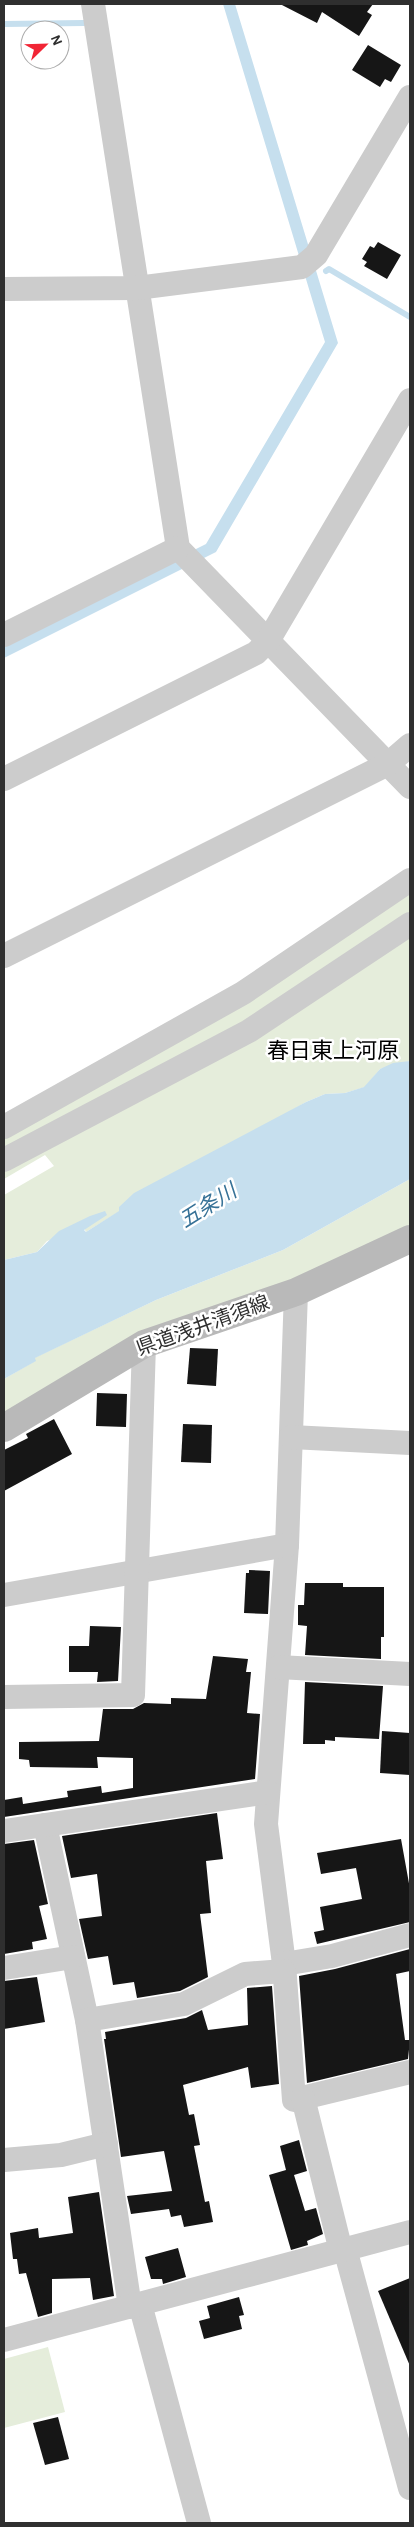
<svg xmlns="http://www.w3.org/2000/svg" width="414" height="2527" viewBox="0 0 414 2527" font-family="'Alegreya Sans','Noto Sans JP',sans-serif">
<rect width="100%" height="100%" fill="#fff"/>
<!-- green -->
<g fill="#e5eddb">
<path d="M 410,889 L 410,916 L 291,996 L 4,1153 L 4,1135 Z"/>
<path d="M 410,932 L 410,1061 L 380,1069 L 365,1087 L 345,1093 L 325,1094 L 306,1102 L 120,1211 L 86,1232 L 84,1228 L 47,1241 L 37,1252 L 4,1260 L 4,1195 L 54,1166 L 45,1155 L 4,1179 L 4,1168 Z"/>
<path d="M 410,1179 L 410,1228 L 4,1414 L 4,1379 L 35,1361 L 34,1358 L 156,1300 L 283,1250 Z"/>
<path d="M 48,2347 L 65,2412 L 4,2428 L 4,2359 Z"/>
</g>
<!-- water -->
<g fill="#c6dfee">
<path d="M 223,4 L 235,4 L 338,343 L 216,552 L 4,658 L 4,645 L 206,544 L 325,342 Z"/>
<path d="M 410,1061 L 410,1179 L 283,1250 L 156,1300 L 35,1358 L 36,1361 L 4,1379 L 4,1260 L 37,1252 L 59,1231 L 90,1216 L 105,1211 L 107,1215 L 84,1230 L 86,1232 L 119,1211 L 119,1207 L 134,1193 L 306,1102 L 325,1094 L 345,1093 L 364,1087 L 380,1069 L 393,1063 Z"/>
</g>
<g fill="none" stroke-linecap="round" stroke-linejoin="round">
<!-- stream -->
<g stroke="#c6dfee" stroke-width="6">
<path d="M 4,24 L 84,23"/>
<path d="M 326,271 L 329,269 L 410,317"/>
</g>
</g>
<!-- building -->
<g fill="#161616">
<path d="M 280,4 L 373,4 L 367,12 L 372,15 L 359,36 L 322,12 L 317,23 Z"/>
<path d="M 368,45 L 401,65 L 391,82 L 385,79 L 380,87 L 352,70 Z"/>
<path d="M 378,242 L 401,255 L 387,279 L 364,266 L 367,262 L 362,259 L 370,246 L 374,248 Z"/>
<path d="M 190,1348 L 218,1349 L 216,1386 L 187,1384 Z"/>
<path d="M 97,1393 L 127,1394 L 126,1427 L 96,1426 Z"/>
<path d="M 54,1419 L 72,1454 L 4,1491 L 4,1450 L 28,1438 L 26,1434 Z"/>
<path d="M 183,1424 L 212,1425 L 211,1463 L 181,1462 Z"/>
<path d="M 249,1570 L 270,1571 L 268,1614 L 244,1613 L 246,1573 L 249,1573 Z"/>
<path d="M 305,1583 L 343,1583 L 343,1587 L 384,1587 L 384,1637 L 381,1637 L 381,1659 L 305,1655 L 307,1626 L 298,1625 L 298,1605 L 304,1605 Z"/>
<path d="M 90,1626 L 121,1627 L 118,1681 L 97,1682 L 98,1672 L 69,1672 L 69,1646 L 89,1646 Z"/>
<path d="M 213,1656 L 248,1659 L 246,1672 L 251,1672 L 247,1713 L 260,1714 L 255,1779 L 4,1817 L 4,1800 L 22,1797 L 23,1804 L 68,1797 L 67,1791 L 101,1786 L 102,1793 L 133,1788 L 133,1758 L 97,1757 L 98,1768 L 30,1767 L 29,1760 L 19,1759 L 19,1742 L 99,1741 L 103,1709 L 133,1709 L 144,1703 L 171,1704 L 171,1698 L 206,1699 Z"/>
<path d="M 305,1682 L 383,1686 L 379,1739 L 335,1737 L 335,1741 L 325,1740 L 325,1744 L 303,1744 Z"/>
<path d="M 382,1731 L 410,1733 L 410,1775 L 380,1773 Z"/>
<path d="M 217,1813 L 223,1859 L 206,1861 L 211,1913 L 200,1914 L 208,1977 L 180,1991 L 137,1998 L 134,1982 L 113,1985 L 108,1956 L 88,1959 L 79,1919 L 102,1916 L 97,1874 L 71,1878 L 62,1836 Z"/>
<path d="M 401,1839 L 410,1889 L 410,1922 L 317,1944 L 314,1932 L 324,1930 L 320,1907 L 362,1899 L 356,1868 L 321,1874 L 317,1853 Z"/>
<path d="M 34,1840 L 48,1904 L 39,1906 L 47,1939 L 32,1942 L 33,1949 L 4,1954 L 4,1844 Z"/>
<path d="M 410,1949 L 410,1971 L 396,1974 L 405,2040 L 410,2040 L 408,2059 L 307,2083 L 299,1976 L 335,1969 Z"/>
<path d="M 37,1977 L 45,2022 L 4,2029 L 4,1981 Z"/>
<path d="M 272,1986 L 279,2084 L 251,2088 L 248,2067 L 183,2085 L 189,2115 L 194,2114 L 200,2145 L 194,2146 L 205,2202 L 209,2201 L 213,2222 L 184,2227 L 181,2215 L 171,2217 L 169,2209 L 131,2214 L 127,2196 L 172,2191 L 164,2151 L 121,2157 L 104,2039 L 106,2039 L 105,2032 L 186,2018 L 202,2010 L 208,2030 L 248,2025 L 247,1988 Z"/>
<path d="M 299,2140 L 307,2171 L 294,2175 L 305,2211 L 316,2208 L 323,2234 L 307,2241 L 308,2245 L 291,2250 L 269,2175 L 286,2170 L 280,2146 Z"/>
<path d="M 99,2192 L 114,2296 L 93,2300 L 90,2278 L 52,2279 L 52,2313 L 38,2317 L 26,2273 L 19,2274 L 17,2259 L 13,2259 L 10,2233 L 38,2228 L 39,2238 L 73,2233 L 68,2197 Z"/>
<path d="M 178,2248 L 186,2277 L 163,2284 L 162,2279 L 151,2279 L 145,2257 Z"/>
<path d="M 410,2278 L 410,2366 L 378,2291 Z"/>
<path d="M 239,2297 L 244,2315 L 239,2316 L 242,2329 L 204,2339 L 199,2321 L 210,2318 L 207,2306 Z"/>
<path d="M 58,2417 L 69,2459 L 45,2465 L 33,2423 Z"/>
</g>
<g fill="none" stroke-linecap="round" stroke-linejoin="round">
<!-- street -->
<g stroke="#ccc" stroke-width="24">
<path d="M 93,4 L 178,548 L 410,787"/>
<path d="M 4,289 L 137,288 L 302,267 L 316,255 L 410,97"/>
<path d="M 4,635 L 178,548"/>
<path d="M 4,779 L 256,653 L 268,641 L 410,400"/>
<path d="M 4,956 L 388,764 L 410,745"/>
<path d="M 4,1127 L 243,993 L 410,880"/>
<path d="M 4,1160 L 249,1031 L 410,924"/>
<path d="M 296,1292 L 287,1545 L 266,1824 L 284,1964 L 294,2100 L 410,2072"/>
<path d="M 291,1437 L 410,1443"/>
<path d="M 4,1595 L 287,1545"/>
<path d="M 278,1667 L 410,1674"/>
<path d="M 4,1697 L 133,1695 L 144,1344"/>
<path d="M 45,1825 L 87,2020 L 130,2307"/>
<path d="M 4,1831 L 268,1792"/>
<path d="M 284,1964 L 332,1956 L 410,1935"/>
<path d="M 4,1968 L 73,1957"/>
<path d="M 87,2020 L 184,2004 L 245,1974 L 284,1971"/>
<path d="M 303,2098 L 341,2251"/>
<path d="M 4,2160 L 61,2155 L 106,2144"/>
<path d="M 345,2249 L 410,2488"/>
<path d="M 140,2304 L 199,2523"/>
<path d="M 4,2340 L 410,2232"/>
</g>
<!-- secondary -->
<path stroke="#b9b9b9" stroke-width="28" d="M 4,1428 L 144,1344 L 296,1292 L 410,1239"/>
</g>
<g text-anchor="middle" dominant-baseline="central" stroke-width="5" stroke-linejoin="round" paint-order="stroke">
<!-- street labels -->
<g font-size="20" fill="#2f2f2f" stroke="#fff">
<text transform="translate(203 1326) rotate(-20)">県道浅井清須線</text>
</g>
<!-- water labels -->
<g font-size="21" font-style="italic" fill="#377297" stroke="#fff">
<text transform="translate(208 1206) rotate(-32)">五条川</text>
</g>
<!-- quarter labels -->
<g font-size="22" fill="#000" stroke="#fff">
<text x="333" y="1051">春日東上河原</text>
</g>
</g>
<!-- border -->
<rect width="414" height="2527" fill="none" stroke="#2f2f2f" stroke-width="10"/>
<!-- north arrow -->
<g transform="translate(45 45) rotate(67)"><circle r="24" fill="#ffffff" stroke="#acacac"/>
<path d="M0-4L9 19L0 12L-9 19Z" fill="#f12535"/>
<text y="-8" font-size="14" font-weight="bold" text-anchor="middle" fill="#2f2f2f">N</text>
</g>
</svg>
